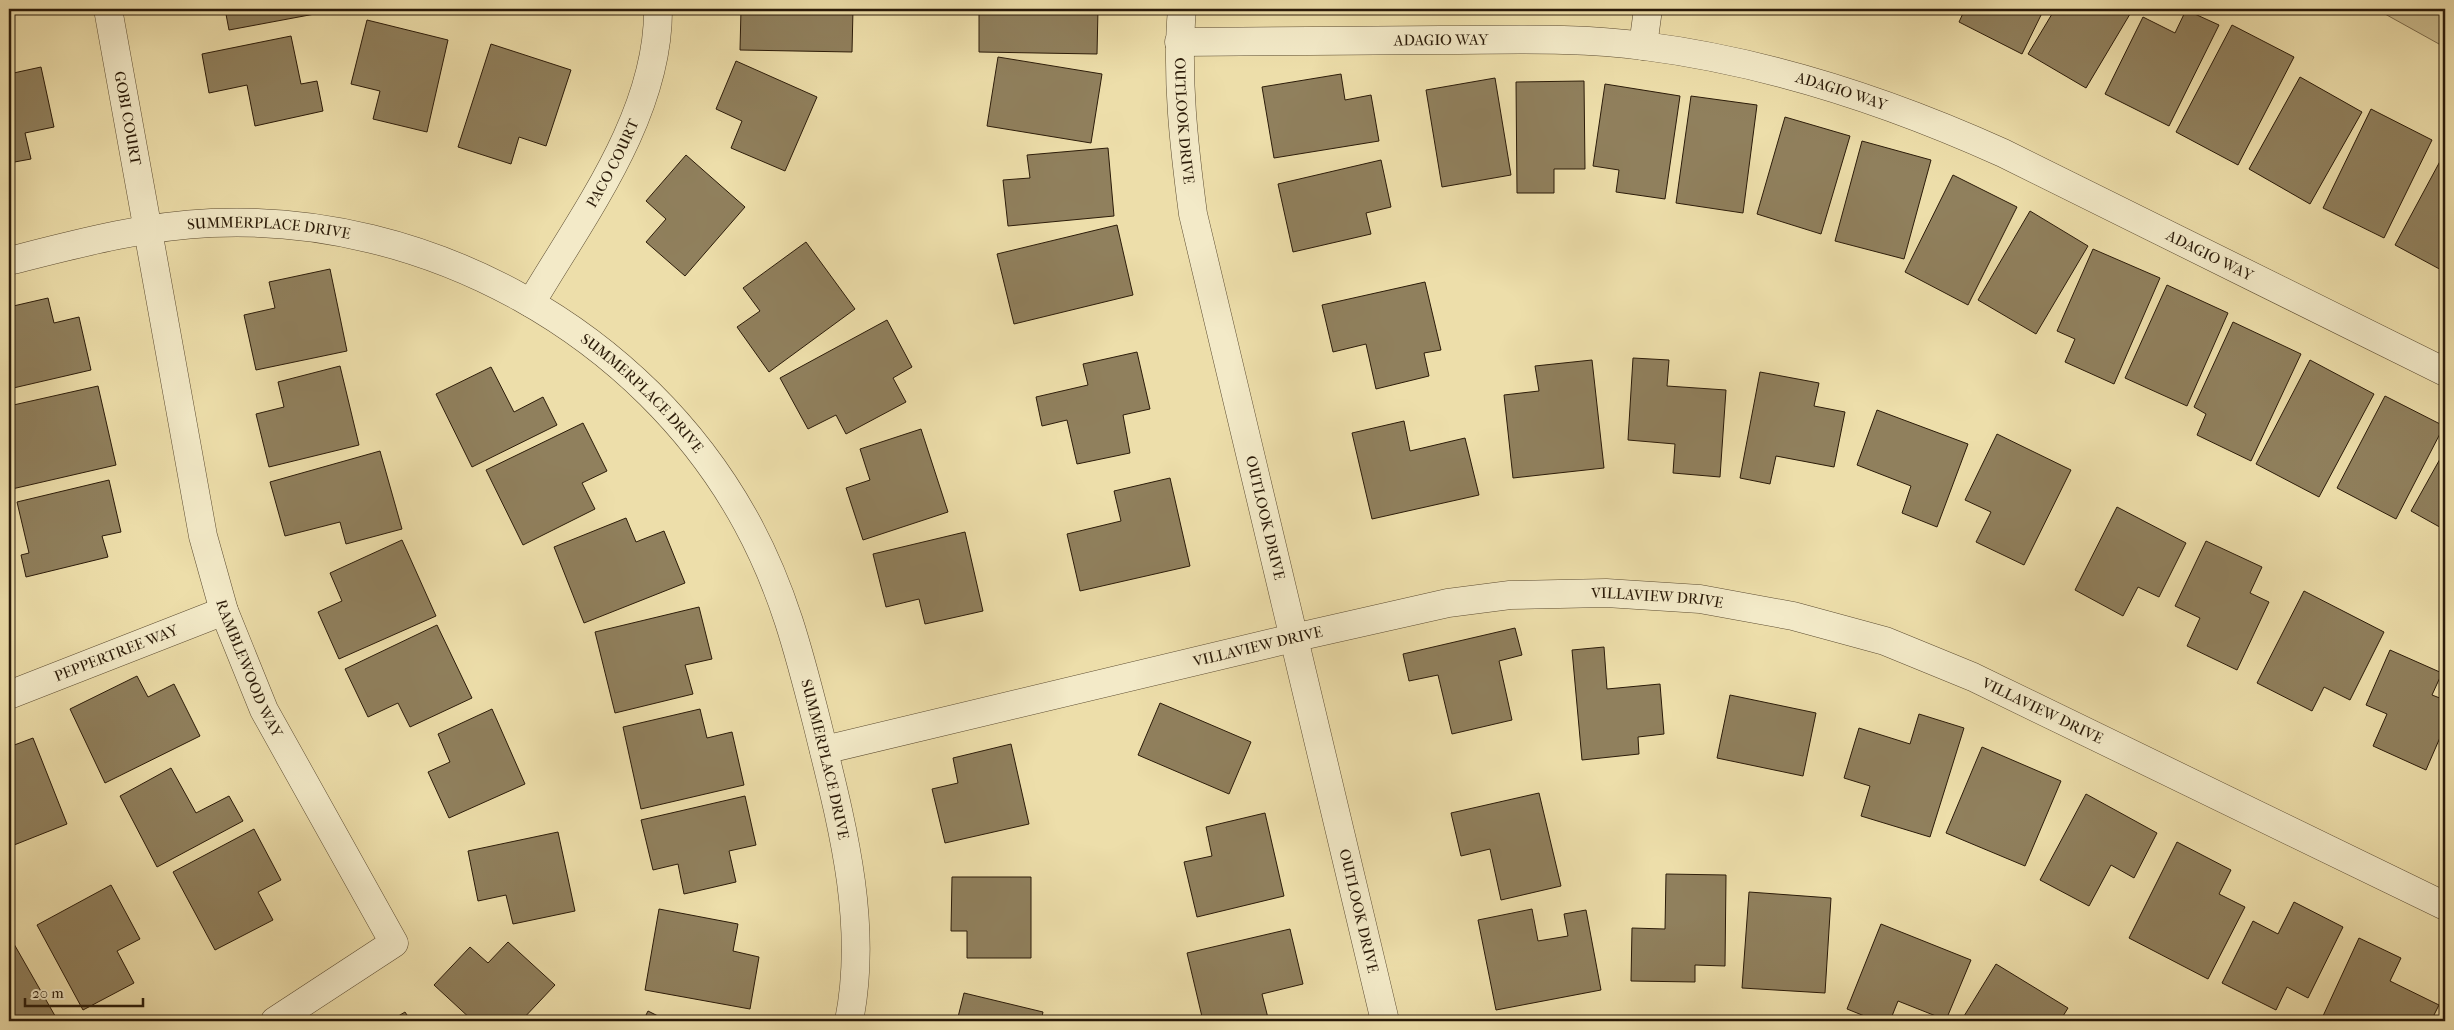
<svg xmlns="http://www.w3.org/2000/svg" width="2454" height="1030" viewBox="0 0 2454 1030" font-family="'IM FELL French Canon',serif">
<rect width="100%" height="100%" fill="#eddeaa"/>
<filter id="stains"><feTurbulence type="fractalNoise" baseFrequency=".004" numOctaves="4"/><feColorMatrix values="0 0 0 0 .2 0 0 0 0 .09 0 0 0 0 .02 0 0 0 .5 -.17"/></filter>
<radialGradient id="worn" r=".72"><stop offset=".6" stop-color="#630" stop-opacity="0"/><stop offset="1" stop-color="#630" stop-opacity=".3"/></radialGradient>
<!-- green -->
<path fill="#ccbd8f" stroke="#7c6c4c" d="M 2376,9 L 2445,9 L 2445,48 L 2439,44 Z"/>
<!-- building -->
<g fill="#90805d" stroke="#2b1b09">
<path d="M 225,9 L 319,9 L 320,13 L 229,30 Z"/>
<path d="M 741,9 L 853,9 L 852,52 L 740,50 Z"/>
<path d="M 979,9 L 1098,9 L 1097,54 L 979,52 Z"/>
<path d="M 1965,9 L 2044,9 L 2022,54 L 1959,22 Z"/>
<path d="M 2055,9 L 2133,9 L 2086,88 L 2028,54 Z"/>
<path d="M 2186,10 L 2219,25 L 2169,126 L 2105,94 L 2143,17 L 2175,33 Z"/>
<path d="M 367,20 L 448,40 L 427,132 L 373,119 L 380,91 L 351,84 Z"/>
<path d="M 2232,25 L 2294,57 L 2238,165 L 2176,132 Z"/>
<path d="M 291,36 L 301,84 L 317,81 L 323,111 L 255,126 L 247,85 L 209,93 L 202,54 Z"/>
<path d="M 491,44 L 571,70 L 546,146 L 519,137 L 511,164 L 458,147 Z"/>
<path d="M 998,57 L 1102,74 L 1091,143 L 987,126 Z"/>
<path d="M 736,61 L 817,97 L 785,171 L 731,148 L 742,121 L 716,109 Z"/>
<path d="M 41,67 L 54,127 L 25,133 L 31,159 L 9,163 L 9,74 Z"/>
<path d="M 1341,74 L 1345,100 L 1371,95 L 1379,141 L 1274,158 L 1262,87 Z"/>
<path d="M 2300,77 L 2362,112 L 2310,204 L 2249,169 Z"/>
<path d="M 1495,78 L 1511,175 L 1442,187 L 1426,90 Z"/>
<path d="M 1584,81 L 1585,169 L 1554,169 L 1554,193 L 1517,193 L 1516,82 Z"/>
<path d="M 1605,84 L 1680,96 L 1665,199 L 1616,192 L 1619,170 L 1593,166 Z"/>
<path d="M 1691,96 L 1757,105 L 1743,213 L 1676,203 Z"/>
<path d="M 2371,109 L 2432,140 L 2384,238 L 2323,208 Z"/>
<path d="M 1785,117 L 1850,136 L 1821,234 L 1757,214 Z"/>
<path d="M 1862,141 L 1931,160 L 1904,259 L 1835,241 Z"/>
<path d="M 1108,148 L 1114,216 L 1008,226 L 1003,180 L 1030,178 L 1027,155 Z"/>
<path d="M 2445,152 L 2445,272 L 2395,245 Z"/>
<path d="M 686,155 L 745,207 L 685,276 L 646,242 L 666,219 L 646,201 Z"/>
<path d="M 1381,160 L 1391,207 L 1366,213 L 1371,234 L 1293,252 L 1278,184 Z"/>
<path d="M 1953,175 L 2017,207 L 1968,305 L 1905,272 Z"/>
<path d="M 2030,211 L 2088,246 L 2036,334 L 1978,300 Z"/>
<path d="M 1117,225 L 1133,295 L 1014,324 L 997,254 Z"/>
<path d="M 806,242 L 855,309 L 769,372 L 737,327 L 760,311 L 743,288 Z"/>
<path d="M 2093,249 L 2160,278 L 2114,384 L 2065,362 L 2075,339 L 2057,331 Z"/>
<path d="M 330,269 L 347,351 L 256,370 L 244,315 L 275,308 L 269,282 Z"/>
<path d="M 1425,282 L 1441,350 L 1424,353 L 1429,376 L 1376,389 L 1366,344 L 1333,352 L 1322,305 Z"/>
<path d="M 2167,285 L 2228,313 L 2187,406 L 2125,378 Z"/>
<path d="M 48,298 L 54,323 L 79,317 L 91,370 L 9,389 L 9,307 Z"/>
<path d="M 887,320 L 912,367 L 893,378 L 906,402 L 846,434 L 836,415 L 808,429 L 780,378 Z"/>
<path d="M 2233,322 L 2301,354 L 2251,461 L 2197,435 L 2206,414 L 2194,407 Z"/>
<path d="M 1137,352 L 1150,409 L 1123,415 L 1130,453 L 1077,464 L 1067,420 L 1042,426 L 1036,397 L 1088,385 L 1083,364 Z"/>
<path d="M 1633,358 L 1669,360 L 1667,386 L 1726,390 L 1720,477 L 1673,473 L 1675,444 L 1628,440 Z"/>
<path d="M 1592,360 L 1604,468 L 1513,478 L 1504,395 L 1539,391 L 1535,366 Z"/>
<path d="M 2310,360 L 2374,394 L 2319,497 L 2256,464 Z"/>
<path d="M 340,366 L 359,445 L 269,467 L 256,414 L 284,407 L 278,382 Z"/>
<path d="M 491,367 L 514,412 L 543,397 L 557,425 L 472,467 L 436,394 Z"/>
<path d="M 1760,372 L 1819,383 L 1814,406 L 1845,412 L 1834,467 L 1776,456 L 1770,484 L 1740,478 Z"/>
<path d="M 98,386 L 116,465 L 12,489 L 9,477 L 9,406 Z"/>
<path d="M 2385,396 L 2444,426 L 2396,519 L 2337,488 Z"/>
<path d="M 1877,410 L 1968,444 L 1937,527 L 1902,513 L 1911,486 L 1857,465 Z"/>
<path d="M 1404,421 L 1410,451 L 1465,438 L 1479,495 L 1372,519 L 1352,433 Z"/>
<path d="M 583,423 L 607,471 L 582,483 L 595,509 L 523,545 L 486,470 Z"/>
<path d="M 921,429 L 948,512 L 863,540 L 846,488 L 870,480 L 860,449 Z"/>
<path d="M 1997,434 L 2071,470 L 2024,565 L 1976,542 L 1991,512 L 1965,500 Z"/>
<path d="M 2445,450 L 2445,530 L 2411,511 Z"/>
<path d="M 380,451 L 402,529 L 346,544 L 340,522 L 285,536 L 270,482 Z"/>
<path d="M 1170,478 L 1190,566 L 1080,591 L 1067,534 L 1121,521 L 1114,491 Z"/>
<path d="M 109,480 L 121,532 L 102,536 L 108,557 L 26,577 L 21,555 L 29,553 L 17,502 Z"/>
<path d="M 2117,507 L 2186,543 L 2159,597 L 2138,587 L 2123,616 L 2075,590 Z"/>
<path d="M 626,518 L 636,542 L 664,531 L 685,583 L 584,623 L 554,547 Z"/>
<path d="M 965,532 L 983,611 L 925,624 L 919,599 L 886,607 L 873,554 Z"/>
<path d="M 402,540 L 436,616 L 339,659 L 318,612 L 342,601 L 330,573 Z"/>
<path d="M 2206,541 L 2262,567 L 2250,593 L 2269,602 L 2237,670 L 2187,646 L 2200,618 L 2175,606 Z"/>
<path d="M 2304,591 L 2384,632 L 2350,700 L 2324,687 L 2312,711 L 2257,683 Z"/>
<path d="M 699,607 L 712,659 L 685,665 L 693,694 L 615,713 L 595,632 Z"/>
<path d="M 437,625 L 472,698 L 410,727 L 398,703 L 368,717 L 345,669 Z"/>
<path d="M 1515,628 L 1522,655 L 1499,661 L 1512,720 L 1452,734 L 1438,675 L 1409,681 L 1403,654 Z"/>
<path d="M 1604,647 L 1607,689 L 1660,684 L 1664,734 L 1638,737 L 1639,754 L 1582,760 L 1572,650 Z"/>
<path d="M 2390,650 L 2442,673 L 2432,695 L 2445,700 L 2445,726 L 2426,770 L 2373,746 L 2387,714 L 2366,705 Z"/>
<path d="M 137,676 L 148,697 L 174,684 L 200,736 L 105,783 L 70,709 Z"/>
<path d="M 1730,695 L 1816,713 L 1803,776 L 1717,758 Z"/>
<path d="M 1160,703 L 1251,742 L 1229,794 L 1138,755 Z"/>
<path d="M 492,709 L 525,784 L 449,818 L 428,772 L 450,762 L 438,734 Z"/>
<path d="M 700,709 L 707,738 L 732,732 L 744,785 L 641,809 L 623,727 Z"/>
<path d="M 1919,714 L 1964,728 L 1930,837 L 1861,816 L 1870,786 L 1844,778 L 1859,728 L 1910,744 Z"/>
<path d="M 33,738 L 67,824 L 9,847 L 9,747 Z"/>
<path d="M 1011,744 L 1029,824 L 945,843 L 932,789 L 958,783 L 953,758 Z"/>
<path d="M 1982,747 L 2061,781 L 2025,866 L 1946,833 Z"/>
<path d="M 171,768 L 196,813 L 229,796 L 243,821 L 157,867 L 120,796 Z"/>
<path d="M 1539,793 L 1561,886 L 1501,900 L 1490,849 L 1461,856 L 1451,813 Z"/>
<path d="M 2086,794 L 2157,833 L 2134,878 L 2111,865 L 2089,906 L 2040,880 Z"/>
<path d="M 745,796 L 756,845 L 729,851 L 736,882 L 684,894 L 678,864 L 653,870 L 641,820 Z"/>
<path d="M 1265,813 L 1284,896 L 1197,917 L 1184,862 L 1212,856 L 1206,827 Z"/>
<path d="M 254,829 L 281,880 L 258,892 L 273,920 L 215,950 L 173,872 Z"/>
<path d="M 558,832 L 575,911 L 513,924 L 506,895 L 478,901 L 468,851 Z"/>
<path d="M 2177,842 L 2231,870 L 2219,894 L 2245,907 L 2208,979 L 2129,938 Z"/>
<path d="M 1666,874 L 1726,875 L 1725,966 L 1695,965 L 1695,982 L 1631,981 L 1632,928 L 1665,929 Z"/>
<path d="M 952,877 L 1031,877 L 1031,958 L 967,958 L 967,931 L 951,931 Z"/>
<path d="M 111,885 L 140,939 L 117,951 L 134,983 L 83,1010 L 37,925 Z"/>
<path d="M 1749,892 L 1831,898 L 1825,993 L 1742,988 Z"/>
<path d="M 2294,902 L 2343,927 L 2308,998 L 2287,987 L 2276,1010 L 2222,983 L 2253,921 L 2278,934 Z"/>
<path d="M 659,909 L 738,924 L 733,951 L 759,957 L 750,1009 L 645,990 Z"/>
<path d="M 1532,909 L 1538,941 L 1568,936 L 1564,914 L 1586,910 L 1601,990 L 1496,1010 L 1478,920 Z"/>
<path d="M 1881,924 L 1971,960 L 1946,1020 L 1898,1001 L 1890,1021 L 1877,1021 L 1847,1009 Z"/>
<path d="M 1290,929 L 1303,984 L 1262,994 L 1268,1018 L 1255,1021 L 1203,1021 L 1187,953 Z"/>
<path d="M 10,937 L 58,1021 L 9,1021 Z"/>
<path d="M 2359,938 L 2401,958 L 2390,981 L 2439,1005 L 2431,1021 L 2333,1021 L 2323,1016 Z"/>
<path d="M 508,942 L 555,985 L 521,1021 L 473,1021 L 434,985 L 470,947 L 488,963 Z"/>
<path d="M 1996,964 L 2068,1008 L 2060,1021 L 1961,1021 Z"/>
<path d="M 964,993 L 1043,1012 L 1041,1021 L 957,1021 Z"/>
<path d="M 648,1011 L 668,1021 L 643,1021 Z"/>
<path d="M 405,1012 L 411,1021 L 390,1021 Z"/>
<path d="M 931,1016 L 952,1021 L 930,1021 Z"/>
</g>
<g fill="none" stroke-linecap="round" stroke-linejoin="round">
<defs>
<g id="street">
<path id="s1" d="M 108,9 L 203,536 L 224,611 L 264,710 L 394,943 L 275,1021"/>
<path id="s2" d="M 1182,9 C 1176,77 1184,146 1193,214 L 1385,1021"/>
<path id="s3" d="M 1179,42 C 1266,41 1354,41 1441,40 C 1509,40 1577,37 1644,46 C 1769,62 1888,101 2003,153 L 2445,372"/>
<path d="M 1643,46 L 1648,9"/>
<path id="s4" d="M 9,261 C 76,244 142,226 211,223 C 427,213 643,332 747,523 C 783,589 799,652 817,723 C 841,821 869,921 849,1021"/>
<path id="s5" d="M 531,303 C 583,215 659,115 658,9"/>
<path id="s6" d="M 9,695 L 224,611"/>
<path id="s7" d="M 824,750 L 1293,638 L 1448,603 L 1510,595 L 1606,593 L 1700,599 L 1793,616 L 1885,641 L 1973,677 L 2445,906"/>
</g>
</defs>
<!-- street casing -->
<use href="#street" stroke="#5c4c31" stroke-width="29"/>
<!-- street -->
<use href="#street" stroke="#f3eac8" stroke-width="28"/>
</g>
<g text-anchor="middle" dominant-baseline="central" stroke-width="4" stroke-linejoin="round" paint-order="stroke">
<!-- street labels -->
<g font-size="15" fill="#2b1b09" stroke="#f3eac8">
<text stroke="none"><textPath href="#s3" startOffset="262">ADAGIO WAY</textPath></text>
<text stroke="none"><textPath href="#s3" startOffset="668">ADAGIO WAY</textPath></text>
<text stroke="none"><textPath href="#s1" startOffset="111">GOBI COURT</textPath></text>
<text stroke="none"><textPath href="#s2" startOffset="112">OUTLOOK DRIVE</textPath></text>
<text stroke="none"><textPath href="#s5" startOffset="162">PACO COURT</textPath></text>
<text stroke="none"><textPath href="#s4" startOffset="264">SUMMERPLACE DRIVE</textPath></text>
<text stroke="none"><textPath href="#s3" startOffset="1072">ADAGIO WAY</textPath></text>
<text stroke="none"><textPath href="#s4" startOffset="684">SUMMERPLACE DRIVE</textPath></text>
<text stroke="none"><textPath href="#s2" startOffset="518">OUTLOOK DRIVE</textPath></text>
<text stroke="none"><textPath href="#s7" startOffset="851">VILLAVIEW DRIVE</textPath></text>
<text stroke="none"><textPath href="#s7" startOffset="446">VILLAVIEW DRIVE</textPath></text>
<text stroke="none"><textPath href="#s6" startOffset="115">PEPPERTREE WAY</textPath></text>
<text stroke="none"><textPath href="#s1" startOffset="676">RAMBLEWOOD WAY</textPath></text>
<text stroke="none"><textPath href="#s7" startOffset="1256">VILLAVIEW DRIVE</textPath></text>
<text stroke="none"><textPath href="#s4" startOffset="1102">SUMMERPLACE DRIVE</textPath></text>
<text stroke="none"><textPath href="#s2" startOffset="922">OUTLOOK DRIVE</textPath></text>
</g>
</g>
<!-- margin -->
<rect width="2454" height="1030" fill="none" stroke="#eddeaa" stroke-width="30"/>
<rect x="10" y="10" width="2434" height="1010" fill="none" stroke="#2b1b09" stroke-width="2.5"/>
<rect x="15" y="15" width="2424" height="1000" fill="none" stroke="#2b1b09"/>
<!-- scale -->
<path d="M25 998v8h118v-8" fill="none" stroke="#2b1b09" stroke-width="2.5"/>
<text x="32" y="998" font-size="15" fill="#2b1b09" stroke="#f3eac8" stroke-width="4" paint-order="stroke">20 m</text>
<rect width="100%" height="100%" filter="url(#stains)"/>
<rect width="100%" height="100%" fill="url(#worn)"/>
</svg>
